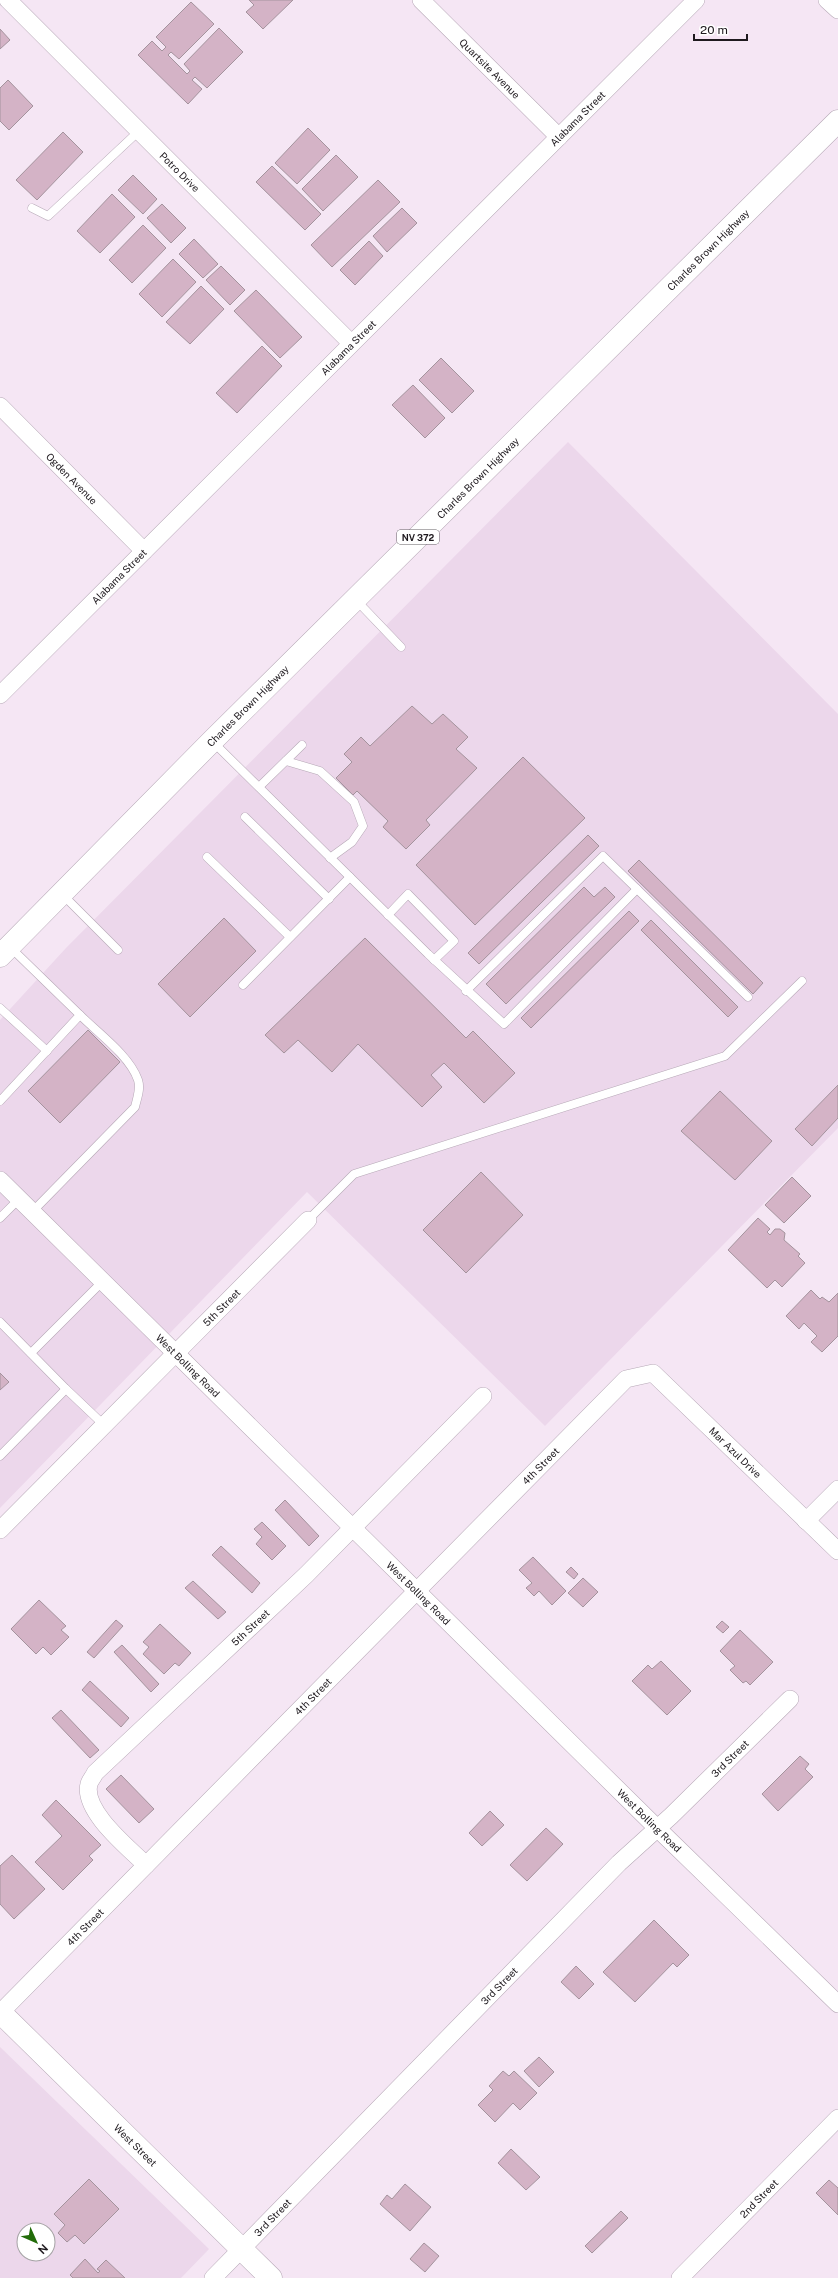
<svg xmlns="http://www.w3.org/2000/svg" width="838" height="2278" viewBox="0 0 838 2278" font-family="'Public Sans',sans-serif">
<rect width="100%" height="100%" fill="#f5e6f4"/>
<!-- built -->
<g fill="#ecd7eb" fill-rule="evenodd">
<path d="M 568,442 L 838,714 L 838,1128 L 545,1426 L 307,1192 L 0,1508 L 0,1020 L 66,948 Z"/>
<path d="M 0,2047 L 209,2249 L 181,2278 L 0,2278 ZM 24,2230 L 48,2230 L 48,2254 L 24,2254 Z"/>
</g>
<!-- building -->
<g fill="#d4b3c6" stroke="#a4939d">
<path d="M 249,0 L 293,0 L 263,29 L 246,12 L 254,5 Z"/>
<path d="M 191,2 L 214,24 L 179,59 L 171,52 L 168,55 L 187,74 L 190,71 L 184,64 L 219,28 L 243,52 L 207,88 L 195,77 L 192,80 L 202,89 L 188,104 L 138,55 L 152,41 L 162,51 L 166,47 L 156,37 Z"/>
<path d="M 0,29 L 10,40 L 0,49 Z"/>
<path d="M 8,80 L 33,106 L 9,130 L 0,121 L 0,88 Z"/>
<path d="M 308,128 L 330,150 L 297,184 L 275,163 Z"/>
<path d="M 63,132 L 83,152 L 37,200 L 16,180 Z"/>
<path d="M 336,155 L 358,177 L 323,211 L 302,189 Z"/>
<path d="M 272,166 L 321,214 L 305,230 L 256,182 Z"/>
<path d="M 133,175 L 157,199 L 143,214 L 118,190 Z"/>
<path d="M 378,180 L 400,202 L 332,267 L 311,245 Z"/>
<path d="M 112,194 L 135,217 L 100,253 L 77,231 Z"/>
<path d="M 162,204 L 186,228 L 171,243 L 147,218 Z"/>
<path d="M 402,208 L 417,223 L 387,252 L 373,236 Z"/>
<path d="M 143,225 L 166,248 L 132,283 L 109,260 Z"/>
<path d="M 194,239 L 218,264 L 203,278 L 179,254 Z"/>
<path d="M 369,241 L 383,256 L 355,285 L 340,270 Z"/>
<path d="M 173,259 L 196,282 L 162,317 L 139,294 Z"/>
<path d="M 221,266 L 245,290 L 230,305 L 206,280 Z"/>
<path d="M 201,286 L 224,309 L 190,344 L 166,322 Z"/>
<path d="M 256,290 L 302,337 L 280,358 L 234,311 Z"/>
<path d="M 262,346 L 282,366 L 237,413 L 216,393 Z"/>
<path d="M 441,358 L 474,391 L 452,413 L 419,380 Z"/>
<path d="M 413,385 L 445,418 L 425,438 L 392,405 Z"/>
<path d="M 412,706 L 432,724 L 443,714 L 468,737 L 456,749 L 477,768 L 426,820 L 430,825 L 406,849 L 383,827 L 388,821 L 357,791 L 353,795 L 336,778 L 352,762 L 344,754 L 361,737 L 370,746 Z"/>
<path d="M 523,757 L 585,818 L 475,925 L 416,865 Z"/>
<path d="M 588,835 L 599,846 L 479,964 L 468,953 Z"/>
<path d="M 639,860 L 763,983 L 753,994 L 628,871 Z"/>
<path d="M 584,887 L 594,897 L 605,887 L 615,897 L 506,1004 L 486,984 Z"/>
<path d="M 629,911 L 639,921 L 531,1028 L 521,1018 Z"/>
<path d="M 224,918 L 256,951 L 190,1017 L 158,984 Z"/>
<path d="M 651,920 L 738,1007 L 728,1017 L 641,930 Z"/>
<path d="M 365,938 L 466,1038 L 473,1031 L 515,1073 L 484,1103 L 444,1063 L 431,1075 L 442,1087 L 422,1107 L 358,1044 L 332,1072 L 298,1040 L 284,1053 L 265,1035 Z"/>
<path d="M 88,1030 L 120,1062 L 60,1123 L 28,1091 Z"/>
<path d="M 838,1085 L 838,1118 L 812,1146 L 795,1129 Z"/>
<path d="M 720,1091 L 772,1141 L 735,1180 L 681,1131 Z"/>
<path d="M 481,1172 L 523,1215 L 466,1273 L 423,1230 Z"/>
<path d="M 792,1177 L 811,1196 L 784,1223 L 765,1205 Z"/>
<path d="M 758,1218 L 770,1229 L 767,1232 L 770,1235 L 775,1229 L 780,1229 L 785,1233 L 784,1240 L 800,1254 L 798,1256 L 805,1263 L 782,1287 L 775,1280 L 767,1288 L 728,1250 Z"/>
<path d="M 811,1290 L 820,1299 L 822,1297 L 829,1302 L 838,1293 L 838,1336 L 822,1352 L 811,1342 L 817,1336 L 804,1323 L 799,1329 L 786,1316 Z"/>
<path d="M 0,1373 L 9,1382 L 0,1390 Z"/>
<path d="M 285,1500 L 319,1536 L 309,1546 L 275,1510 Z"/>
<path d="M 262,1522 L 286,1546 L 272,1560 L 256,1544 L 262,1537 L 254,1529 Z"/>
<path d="M 221,1546 L 260,1583 L 252,1593 L 212,1555 Z"/>
<path d="M 533,1557 L 566,1591 L 552,1605 L 539,1591 L 534,1596 L 526,1588 L 532,1583 L 519,1570 Z"/>
<path d="M 571,1567 L 578,1574 L 574,1579 L 566,1572 Z"/>
<path d="M 583,1578 L 598,1592 L 583,1607 L 568,1593 Z"/>
<path d="M 193,1581 L 226,1612 L 218,1619 L 185,1588 Z"/>
<path d="M 39,1600 L 66,1626 L 61,1630 L 69,1637 L 51,1655 L 43,1647 L 36,1654 L 11,1629 Z"/>
<path d="M 116,1620 L 123,1626 L 94,1658 L 87,1652 Z"/>
<path d="M 722,1621 L 729,1627 L 723,1633 L 716,1627 Z"/>
<path d="M 160,1624 L 191,1653 L 179,1666 L 175,1663 L 164,1674 L 143,1654 L 149,1647 L 143,1642 Z"/>
<path d="M 740,1630 L 773,1662 L 750,1685 L 746,1681 L 743,1683 L 730,1670 L 735,1666 L 720,1651 Z"/>
<path d="M 122,1645 L 159,1684 L 151,1692 L 114,1652 Z"/>
<path d="M 661,1661 L 691,1691 L 667,1715 L 632,1681 L 648,1665 L 652,1669 Z"/>
<path d="M 90,1681 L 129,1718 L 121,1727 L 82,1690 Z"/>
<path d="M 61,1710 L 99,1750 L 90,1758 L 52,1718 Z"/>
<path d="M 800,1756 L 809,1764 L 805,1769 L 813,1777 L 778,1811 L 762,1794 Z"/>
<path d="M 121,1775 L 154,1809 L 139,1823 L 106,1789 Z"/>
<path d="M 56,1800 L 101,1845 L 89,1856 L 93,1860 L 63,1890 L 35,1862 L 62,1836 L 42,1815 Z"/>
<path d="M 490,1811 L 504,1825 L 482,1846 L 469,1833 Z"/>
<path d="M 546,1828 L 563,1844 L 527,1881 L 510,1865 Z"/>
<path d="M 12,1855 L 45,1889 L 14,1919 L 0,1904 L 0,1866 Z"/>
<path d="M 654,1920 L 689,1955 L 677,1967 L 673,1963 L 635,2002 L 603,1972 Z"/>
<path d="M 576,1966 L 594,1984 L 579,1999 L 561,1982 Z"/>
<path d="M 539,2057 L 554,2072 L 539,2087 L 524,2071 Z"/>
<path d="M 503,2071 L 509,2076 L 514,2071 L 537,2093 L 520,2110 L 513,2103 L 495,2122 L 478,2105 L 493,2090 L 489,2086 Z"/>
<path d="M 511,2149 L 540,2177 L 526,2190 L 498,2163 Z"/>
<path d="M 89,2179 L 119,2209 L 84,2244 L 75,2235 L 67,2242 L 58,2233 L 65,2225 L 54,2214 Z"/>
<path d="M 829,2180 L 838,2188 L 838,2215 L 816,2193 Z"/>
<path d="M 405,2184 L 431,2207 L 410,2231 L 380,2204 L 387,2195 L 392,2199 Z"/>
<path d="M 621,2211 L 628,2218 L 592,2253 L 585,2246 Z"/>
<path d="M 424,2243 L 439,2256 L 425,2272 L 410,2259 Z"/>
<path d="M 85,2259 L 98,2273 L 100,2271 L 97,2269 L 106,2260 L 125,2278 L 73,2278 L 70,2275 Z"/>
</g>
<g fill="none" stroke-linecap="round" stroke-linejoin="round">
<defs>
<g id="lane">
<path d="M 32,208 L 48,216 L 139,131"/>
<path d="M 356,600 L 401,647"/>
<path d="M 213,742 L 428,954 L 504,1024 L 637,889"/>
<path d="M 286,761 L 320,771 L 354,802 L 363,826 L 352,842 L 330,858"/>
<path d="M 259,787 L 302,745"/>
<path d="M 245,817 L 329,899"/>
<path d="M 207,857 L 290,937"/>
<path d="M 62,894 L 118,950"/>
<path d="M 388,915 L 408,894 L 454,941 L 434,960"/>
<path d="M 243,985 L 350,877"/>
<path d="M 466,991 L 603,856 L 748,997"/>
<path d="M 0,1008 L 47,1051"/>
<path d="M 0,1101 L 80,1015 L 10,947"/>
<path d="M 32,1212 L 135,1107 C 137,1098 141,1089 138,1080 C 130,1056 98,1033 80,1015"/>
<path d="M 0,1218 L 19,1199"/>
<path d="M 308,1220 L 354,1174 L 725,1056 L 802,981"/>
<path d="M 0,1322 L 66,1389"/>
<path d="M 31,1353 L 103,1281"/>
<path d="M 0,1456 L 66,1389 L 104,1425"/>
</g>
<g id="street">
<path id="s1" d="M 8,0 L 351,343"/>
<path id="s2" d="M 421,0 L 559,137"/>
<path d="M 827,0 L 838,10"/>
<path id="s3" d="M 0,406 L 144,551"/>
<path id="s4" d="M 0,695 L 696,0"/>
<path id="s5" d="M 0,1180 L 657,1828 L 838,2004"/>
<path d="M 806,1521 L 838,1489"/>
<path id="s6" d="M 0,1530 L 308,1220"/>
<path id="s7" d="M 146,1865 C 129,1848 82,1811 89,1784 C 90,1780 94,1776 95,1773 L 306,1575 L 483,1396"/>
<path id="s8" d="M 0,2013 L 626,1379 L 653,1373 L 838,1551"/>
<path id="s9" d="M 213,2278 L 619,1863 L 671,1816 L 790,1699"/>
<path id="s10" d="M 680,2278 L 838,2118"/>
</g>
<g id="secondary">
<path id="s11" d="M 0,2012 L 271,2278"/>
</g>
<g id="primary">
<path id="s12" d="M 0,956 L 212,741 L 838,121"/>
</g>
</defs>
<!-- lane casing -->
<use href="#lane" stroke="#b6a8b6" stroke-width="9"/>
<!-- street casing -->
<use href="#street" stroke="#b6a8b6" stroke-width="18"/>
<!-- secondary casing -->
<use href="#secondary" stroke="#b6a8b6" stroke-width="23"/>
<!-- primary casing -->
<use href="#primary" stroke="#b6a8b6" stroke-width="23"/>
<!-- lane -->
<use href="#lane" stroke="#fff" stroke-width="8"/>
<!-- street -->
<use href="#street" stroke="#fff" stroke-width="17"/>
<!-- secondary -->
<use href="#secondary" stroke="#fff" stroke-width="22"/>
<!-- primary -->
<use href="#primary" stroke="#fff" stroke-width="22"/>
</g>
<g text-anchor="middle" dominant-baseline="central" stroke-width="3" stroke-linejoin="round" paint-order="stroke">
<!-- shield labels -->
<rect fill="#fff" stroke="#625e62" stroke-width="1" x="397" y="530" width="42" height="14" rx="3"/>
<g font-size="9" font-weight="bold" fill="#1e191e">
<text x="418" y="537">NV 372</text>
</g>
<!-- street labels -->
<g font-size="10" fill="#1e191e" stroke="#fff">
<text stroke="none"><textPath href="#s2" startOffset="97">Quartsite Avenue</textPath></text>
<text stroke="none"><textPath href="#s4" startOffset="816">Alabama Street</textPath></text>
<text stroke="none"><textPath href="#s1" startOffset="243">Potro Drive</textPath></text>
<text stroke="none"><textPath href="#s12" startOffset="1000">Charles Brown Highway</textPath></text>
<text stroke="none"><textPath href="#s4" startOffset="492">Alabama Street</textPath></text>
<text stroke="none"><textPath href="#s12" startOffset="676">Charles Brown Highway</textPath></text>
<text stroke="none"><textPath href="#s3" startOffset="102">Ogden Avenue</textPath></text>
<text stroke="none"><textPath href="#s4" startOffset="168">Alabama Street</textPath></text>
<text stroke="none"><textPath href="#s12" startOffset="352">Charles Brown Highway</textPath></text>
<text stroke="none"><textPath href="#s6" startOffset="314">5th Street</textPath></text>
<text stroke="none"><textPath href="#s5" startOffset="264">West Bolling Road</textPath></text>
<text stroke="none"><textPath href="#s8" startOffset="1033">Mar Azul Drive</textPath></text>
<text stroke="none"><textPath href="#s8" startOffset="769">4th Street</textPath></text>
<text stroke="none"><textPath href="#s5" startOffset="588">West Bolling Road</textPath></text>
<text stroke="none"><textPath href="#s7" startOffset="328">5th Street</textPath></text>
<text stroke="none"><textPath href="#s8" startOffset="445">4th Street</textPath></text>
<text stroke="none"><textPath href="#s9" startOffset="733">3rd Street</textPath></text>
<text stroke="none"><textPath href="#s5" startOffset="912">West Bolling Road</textPath></text>
<text stroke="none"><textPath href="#s8" startOffset="121">4th Street</textPath></text>
<text stroke="none"><textPath href="#s9" startOffset="409">3rd Street</textPath></text>
<text stroke="none"><textPath href="#s11" startOffset="190">West Street</textPath></text>
<text stroke="none"><textPath href="#s10" startOffset="112">2nd Street</textPath></text>
<text stroke="none"><textPath href="#s9" startOffset="85">3rd Street</textPath></text>
</g>
</g>
<!-- north arrow -->
<g transform="translate(36 2242) rotate(135)"><circle r="19" fill="#ffffff" stroke="#a5a3a5"/>
<path d="M0-3L7 15L0 10L-7 15Z" fill="#226c09"/>
<text y="-6" font-size="11" font-weight="bold" text-anchor="middle" fill="#1e191e">N</text>
</g>
<!-- scale -->
<path d="M694 34v6h53v-6" fill="none" stroke="#1e191e" stroke-width="2"/>
<text x="700" y="34" font-size="12" fill="#1e191e" stroke="#ffffff" stroke-width="3" paint-order="stroke">20 m</text>
</svg>
